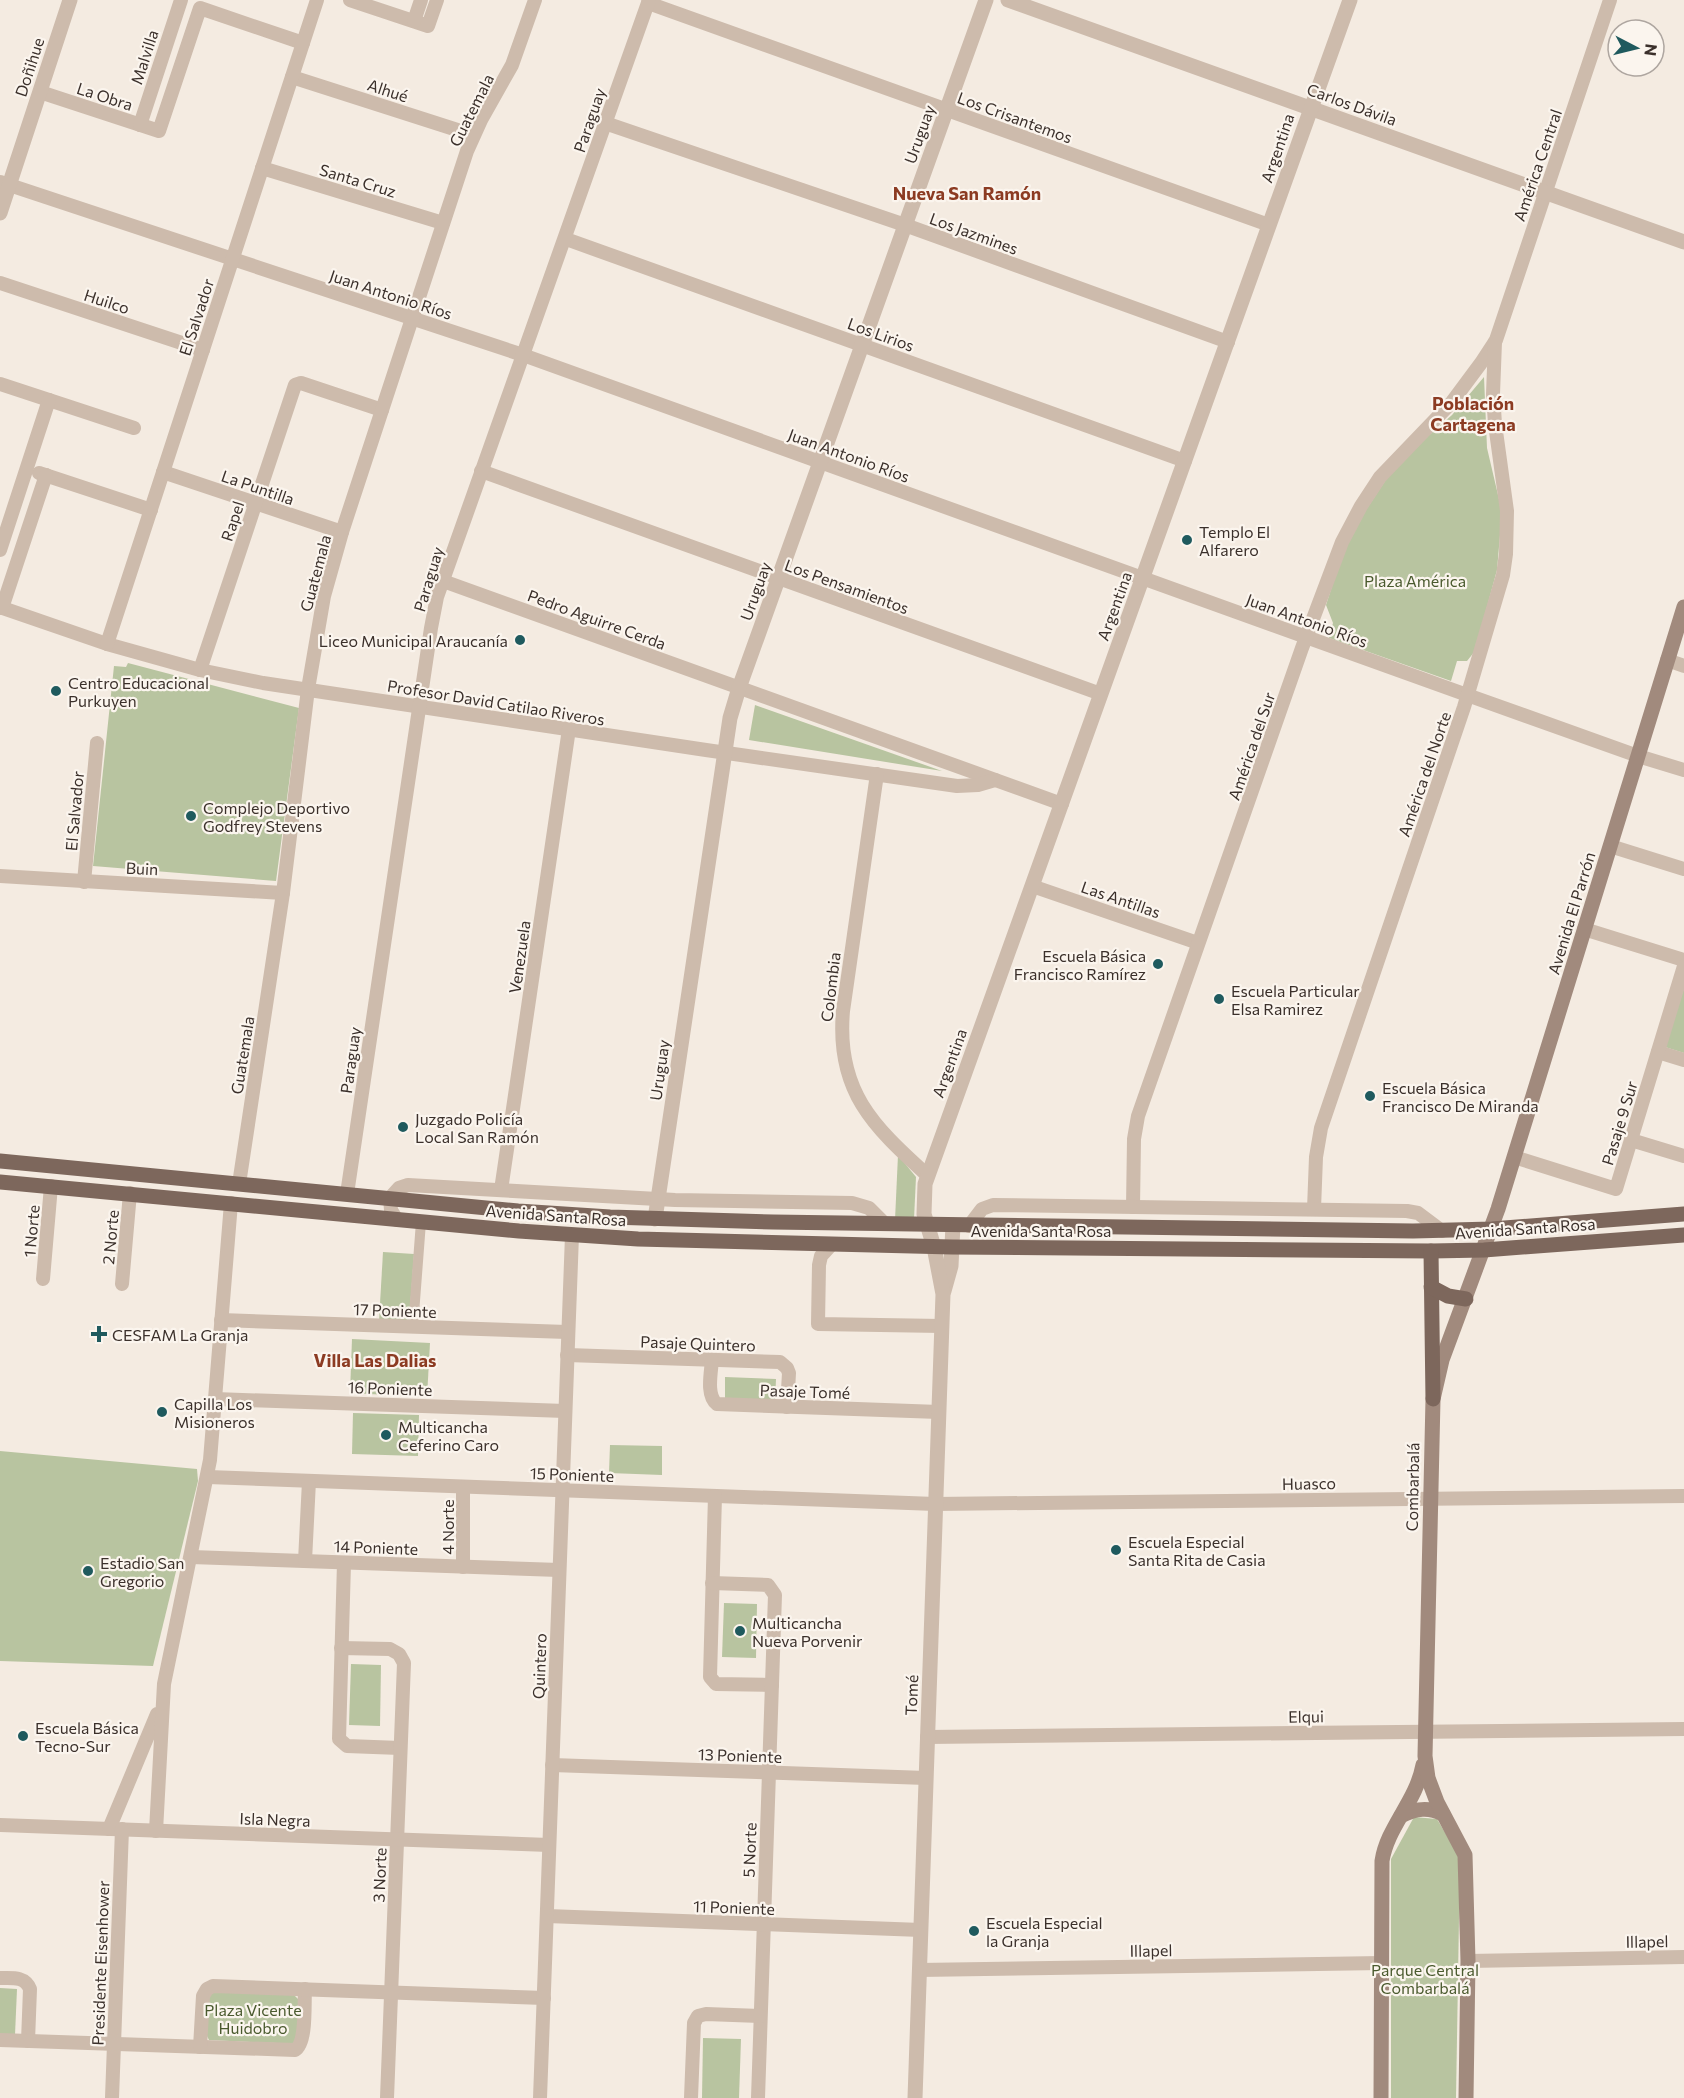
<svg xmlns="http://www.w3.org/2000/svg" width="1684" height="2098" viewBox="0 0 1684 2098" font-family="Commissioner,sans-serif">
<rect width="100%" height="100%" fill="#f4ebe1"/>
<!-- green -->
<g fill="#b8c4a0">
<path d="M 1484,377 L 1487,448 L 1502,512 L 1497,570 L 1475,651 L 1467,661 L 1457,661 L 1451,681 L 1329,638 L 1333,623 L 1326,605 L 1348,537 L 1387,478 L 1418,445 L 1452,415 Z"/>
<path d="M 128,663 L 299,708 L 276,881 L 93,866 L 114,666 L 126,667 Z"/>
<path d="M 755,705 L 942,771 L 749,740 Z"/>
<path d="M 1684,988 L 1684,1053 L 1665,1047 Z"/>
<path d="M 898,1155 L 916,1177 L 914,1219 L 895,1220 Z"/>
<path d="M 383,1252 L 414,1254 L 409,1323 L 379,1321 Z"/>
<path d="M 352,1339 L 430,1343 L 427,1397 L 350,1393 Z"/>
<path d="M 725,1377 L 776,1379 L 775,1403 L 725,1401 Z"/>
<path d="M 353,1413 L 419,1415 L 418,1456 L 352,1454 Z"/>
<path d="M 610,1445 L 662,1446 L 662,1475 L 609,1473 Z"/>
<path d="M 0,1451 L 197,1469 L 198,1481 L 153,1666 L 0,1661 Z"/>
<path d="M 724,1603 L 757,1604 L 756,1658 L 722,1657 Z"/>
<path d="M 351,1664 L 381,1665 L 380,1726 L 349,1725 Z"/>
<path d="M 1414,1817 L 1437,1819 L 1460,1858 L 1456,2098 L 1391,2098 L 1391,1859 Z"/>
<path d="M 0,1988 L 17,1989 L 15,2035 L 0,2034 Z"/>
<path d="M 212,1991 L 293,1994 L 300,2001 L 297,2044 L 209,2040 L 207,2036 L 208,1997 Z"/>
<path d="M 703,2038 L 741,2039 L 739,2098 L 702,2098 Z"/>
</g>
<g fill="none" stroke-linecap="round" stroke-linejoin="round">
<!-- pedestrian -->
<path stroke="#cdbbac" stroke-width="10" d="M 413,1327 L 421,1222"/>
<!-- minor -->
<g stroke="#cdbbac" stroke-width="14">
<path d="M 350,0 L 428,26 L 437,0"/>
<path d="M 648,3 L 1269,225"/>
<path d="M 414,21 L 421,0"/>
<path d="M 292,77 L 473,135"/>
<path d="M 40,92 L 159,131 L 200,8 L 303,43"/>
<path d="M 605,123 L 905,225 L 1228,342"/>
<path d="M 140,125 L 181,0"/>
<path d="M 262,168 L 443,223"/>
<path d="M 0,182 L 523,355 L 1456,691 L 1638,756 L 1684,770"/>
<path d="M 566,239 L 1185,461"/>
<path d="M 0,283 L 203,350"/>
<path d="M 0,384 L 134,428"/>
<path d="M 481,471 L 1101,694"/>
<path d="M 163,472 L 342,532"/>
<path d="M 39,473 L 151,510"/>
<path d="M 0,550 L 49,400"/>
<path d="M 443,581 L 1062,804"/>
<path d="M 0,607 L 107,644 L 200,670 L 263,683 L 706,750 L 957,786 L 978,785 L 995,780"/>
<path d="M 2,608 L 46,475"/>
<path d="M 107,644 L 317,0"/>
<path d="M 1667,660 L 1684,666"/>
<path d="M 200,670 L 295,385 L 301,383 L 382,410"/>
<path d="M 877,774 L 843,1011 C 836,1091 873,1126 927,1175"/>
<path d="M 1610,846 L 1684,869"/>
<path d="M 0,876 L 283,893"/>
<path d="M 84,882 L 97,743"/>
<path d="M 1032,886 L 1198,943"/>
<path d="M 1584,929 L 1684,960"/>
<path d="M 1658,1052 L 1684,1060"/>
<path d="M 1631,1140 L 1684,1156"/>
<path d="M 1514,1157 L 1616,1189 L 1684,966"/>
<path d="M 239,1184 L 283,893 L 308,689 L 324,596 L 342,532 L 467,151 L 481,120 L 512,65 L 535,0"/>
<path d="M 501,1190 L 569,729"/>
<path d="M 347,1194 L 431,628 L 437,597 L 649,0"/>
<path d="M 1133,1207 L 1134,1139 L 1138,1116 L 1302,648 L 1342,542 L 1361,506 L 1380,477 L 1452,402 L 1481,363 L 1496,340 L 1610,0"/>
<path d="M 1314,1209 L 1316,1157 L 1321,1128 L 1464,707 L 1503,575 L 1506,554 L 1507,511 L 1495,424 L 1493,394 L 1495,342"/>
<path d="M 397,1220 L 391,1210 L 390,1198 L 399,1188 L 408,1185 L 675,1200 L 852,1203 L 869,1208 L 885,1224"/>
<path d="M 969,1226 L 982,1209 L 993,1205 L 1407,1211 L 1418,1213 L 1442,1231"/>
<path d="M 832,1244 L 821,1256 L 819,1265 L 818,1324 L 942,1326"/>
<path d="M 43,1279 L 51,1186"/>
<path d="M 122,1284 L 130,1193"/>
<path d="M 221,1320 L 567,1332"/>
<path d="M 567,1355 L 780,1362 L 787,1368 L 789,1373 L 787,1407"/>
<path d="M 712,1360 C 711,1373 706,1396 717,1404 L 939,1412"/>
<path d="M 215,1399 L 565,1411"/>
<path d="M 208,1477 L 935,1504 L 1684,1496"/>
<path d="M 715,1496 L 710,1677 L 716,1684 L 772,1685"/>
<path d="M 191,1557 L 559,1570"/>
<path d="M 305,1561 L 309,1481"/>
<path d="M 344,1563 L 339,1739 L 347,1746 L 400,1748"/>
<path d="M 463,1567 L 463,1487"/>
<path d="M 712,1583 L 768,1585 L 775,1595 L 758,2098"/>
<path d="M 341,1648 L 390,1649 L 399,1654 L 404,1663 L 387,2098"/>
<path d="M 927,1737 L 1684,1729"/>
<path d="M 552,1765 L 926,1778"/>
<path d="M 0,1825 L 549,1845"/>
<path d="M 109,1829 L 157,1714"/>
<path d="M 156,1831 L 164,1684 L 210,1460 L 231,1203"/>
<path d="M 547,1916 L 921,1930"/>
<path d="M 1468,1961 L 1684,1957"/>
<path d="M 919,1970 L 1382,1963"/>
<path d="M 0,1978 C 12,1978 25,1976 30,1989 L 28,2041"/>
<path d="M 0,2040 L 295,2050 C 307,2043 304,2003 305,1989"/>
<path d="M 200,2047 L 203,1996 L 207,1989 L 213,1986 L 544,1998"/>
<path d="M 112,2098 L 122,1829"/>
<path d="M 540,2098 L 572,1235"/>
<path d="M 691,2098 L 694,2023 L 698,2016 L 706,2014 L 760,2016"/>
</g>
<!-- tertiary -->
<g stroke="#cdbbac" stroke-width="15">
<path d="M 1008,0 L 1684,242"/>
<path d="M 0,213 L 70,0"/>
<path d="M 655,1219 L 730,718 L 739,688 L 986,0"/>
<path d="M 944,1291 L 951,1266 L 953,1225"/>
<path d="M 915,2098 L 943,1294 L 934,1247 L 924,1214 L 925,1184 L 1350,0"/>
</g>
<!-- secondary -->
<g stroke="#a18a7d" stroke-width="15">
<path d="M 1401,1816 C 1416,1808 1429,1807 1443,1814"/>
<path d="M 1381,2098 L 1382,1861 C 1387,1827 1416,1802 1423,1765"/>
<path d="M 1466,2098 L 1468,1961 L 1465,1855 L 1437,1802 L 1428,1778 L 1425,1756 L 1433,1399 L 1442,1360 L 1498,1209 L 1684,607"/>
</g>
<!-- primary -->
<g stroke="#7d675c" stroke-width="15">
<path d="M 0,1161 L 518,1211 L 610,1217 L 773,1222 L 1413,1231 L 1492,1229 L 1684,1214"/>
<path d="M 0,1182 L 519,1231 L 638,1239 L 952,1247 L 1431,1251 L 1484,1250 L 1684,1235"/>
<path d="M 1431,1251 L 1433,1399"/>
<path d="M 1431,1287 L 1448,1296 L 1466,1299"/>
</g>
</g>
<!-- markers -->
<g fill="#1f5a5e" stroke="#fbf5ee" stroke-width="2">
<circle cx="1187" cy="540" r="6"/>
<circle cx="520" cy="640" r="6"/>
<circle cx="56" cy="691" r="6"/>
<circle cx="191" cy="816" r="6"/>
<circle cx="1158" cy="964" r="6"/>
<circle cx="1219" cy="999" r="6"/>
<circle cx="1370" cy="1096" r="6"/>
<circle cx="403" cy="1127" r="6"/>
<path d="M96 1325h6v6h6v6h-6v6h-6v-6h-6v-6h6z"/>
<circle cx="162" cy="1412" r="6"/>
<circle cx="386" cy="1435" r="6"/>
<circle cx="1116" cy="1550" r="6"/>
<circle cx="88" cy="1571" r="6"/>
<circle cx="740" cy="1631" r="6"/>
<circle cx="23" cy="1736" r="6"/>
<circle cx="974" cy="1931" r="6"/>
</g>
<g text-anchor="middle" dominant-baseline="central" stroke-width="4.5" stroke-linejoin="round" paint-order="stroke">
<!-- street labels -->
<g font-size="16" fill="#3b302b" stroke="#fbf5ee">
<text transform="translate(144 57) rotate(-72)">Malvilla</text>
<text transform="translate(29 67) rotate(-72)">Doñihue</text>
<text transform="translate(388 90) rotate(18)">Alhué</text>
<text transform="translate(105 96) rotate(18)">La Obra</text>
<text transform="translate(1352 104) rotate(20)">Carlos Dávila</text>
<text transform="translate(471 110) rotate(-63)">Guatemala</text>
<text transform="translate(1015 117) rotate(20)">Los Crisantemos</text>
<text transform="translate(589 120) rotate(-71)">Paraguay</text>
<text transform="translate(919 134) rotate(-70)">Uruguay</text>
<text transform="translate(1277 148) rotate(-71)">Argentina</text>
<text transform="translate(1537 165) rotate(-71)">América Central</text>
<text transform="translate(358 180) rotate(17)">Santa Cruz</text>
<text transform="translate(974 233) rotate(20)">Los Jazmines</text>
<text transform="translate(391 294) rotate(18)">Juan Antonio Ríos</text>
<text transform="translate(107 301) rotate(18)">Huilco</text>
<text transform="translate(196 317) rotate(-72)">El Salvador</text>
<text transform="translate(881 334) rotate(20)">Los Lirios</text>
<text transform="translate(849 455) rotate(20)">Juan Antonio Ríos</text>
<text transform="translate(258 487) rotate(19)">La Puntilla</text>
<text transform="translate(232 521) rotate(-72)">Rapel</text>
<text transform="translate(315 573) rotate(-75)">Guatemala</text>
<text transform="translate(428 579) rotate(-73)">Paraguay</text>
<text transform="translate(847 586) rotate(20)">Los Pensamientos</text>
<text transform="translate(755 591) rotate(-70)">Uruguay</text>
<text transform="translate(1114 606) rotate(-70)">Argentina</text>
<text transform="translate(597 619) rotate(20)">Pedro Aguirre Cerda</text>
<text transform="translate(1307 620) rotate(20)">Juan Antonio Ríos</text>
<text transform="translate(496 702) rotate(9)">Profesor David Catilao Riveros</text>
<text transform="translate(1251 746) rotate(-71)">América del Sur</text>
<text transform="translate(1424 774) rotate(-71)">América del Norte</text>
<text transform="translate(74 811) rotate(-85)">El Salvador</text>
<text transform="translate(142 868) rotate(3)">Buin</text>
<text transform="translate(1121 899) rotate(19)">Las Antillas</text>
<text transform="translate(1571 913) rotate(-73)">Avenida El Parrón</text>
<text transform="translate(519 957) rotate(-82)">Venezuela</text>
<text transform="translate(830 987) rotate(-83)">Colombia</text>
<text transform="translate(242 1055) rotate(-81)">Guatemala</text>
<text transform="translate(350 1060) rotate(-82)">Paraguay</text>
<text transform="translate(949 1063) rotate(-70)">Argentina</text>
<text transform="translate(659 1070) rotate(-82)">Uruguay</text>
<text transform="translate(1619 1123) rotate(-73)">Pasaje 9 Sur</text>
<text transform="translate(556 1215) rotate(4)">Avenida Santa Rosa</text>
<text transform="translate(1525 1228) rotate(-4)">Avenida Santa Rosa</text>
<text x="1041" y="1230">Avenida Santa Rosa</text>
<text transform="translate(31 1231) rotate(-85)">1 Norte</text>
<text transform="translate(110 1237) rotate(-85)">2 Norte</text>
<text transform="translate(395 1310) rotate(2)">17 Poniente</text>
<text transform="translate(698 1343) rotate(2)">Pasaje Quintero</text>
<text transform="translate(390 1388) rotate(2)">16 Poniente</text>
<text transform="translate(805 1391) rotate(2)">Pasaje Tomé</text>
<text transform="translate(572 1474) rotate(2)">15 Poniente</text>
<text transform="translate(1309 1483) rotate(-1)">Huasco</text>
<text transform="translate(1412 1487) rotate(-89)">Combarbalá</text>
<text transform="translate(447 1527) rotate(-90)">4 Norte</text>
<text transform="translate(376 1547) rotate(2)">14 Poniente</text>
<text transform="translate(539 1666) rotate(-88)">Quintero</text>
<text transform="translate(911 1695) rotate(-88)">Tomé</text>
<text transform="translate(1306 1716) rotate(-1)">Elqui</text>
<text transform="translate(740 1755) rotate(2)">13 Poniente</text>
<text transform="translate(275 1819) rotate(2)">Isla Negra</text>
<text transform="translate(749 1850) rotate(-88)">5 Norte</text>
<text transform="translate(379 1875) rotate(-88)">3 Norte</text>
<text transform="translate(734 1907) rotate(2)">11 Poniente</text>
<text transform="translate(1647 1941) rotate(-1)">Illapel</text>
<text transform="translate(1151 1950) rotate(-1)">Illapel</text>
<text transform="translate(100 1963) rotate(-88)">Presidente Eisenhower</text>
</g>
<!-- poi labels -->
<g font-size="16" fill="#3b302b" stroke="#fbf5ee" text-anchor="start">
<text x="1199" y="531">Templo El<tspan x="1199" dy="18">Alfarero</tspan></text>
<text x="508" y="640" text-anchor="end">Liceo Municipal Araucanía</text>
<text x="68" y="682">Centro Educacional<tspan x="68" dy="18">Purkuyen</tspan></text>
<text x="203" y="807">Complejo Deportivo<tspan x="203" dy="18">Godfrey Stevens</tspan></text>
<text x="1146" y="955" text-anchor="end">Escuela Básica<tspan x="1146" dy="18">Francisco Ramírez</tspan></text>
<text x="1231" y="990">Escuela Particular<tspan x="1231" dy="18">Elsa Ramirez</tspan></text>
<text x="1382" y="1087">Escuela Básica<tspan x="1382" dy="18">Francisco De Miranda</tspan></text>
<text x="415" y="1118">Juzgado Policía<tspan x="415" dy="18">Local San Ramón</tspan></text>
<text x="112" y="1334">CESFAM La Granja</text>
<text x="174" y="1403">Capilla Los<tspan x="174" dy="18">Misioneros</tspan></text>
<text x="398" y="1426">Multicancha<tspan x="398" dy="18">Ceferino Caro</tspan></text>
<text x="1128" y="1541">Escuela Especial<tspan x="1128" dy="18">Santa Rita de Casia</tspan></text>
<text x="100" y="1562">Estadio San<tspan x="100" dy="18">Gregorio</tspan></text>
<text x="752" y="1622">Multicancha<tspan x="752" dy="18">Nueva Porvenir</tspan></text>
<text x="35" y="1727">Escuela Básica<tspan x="35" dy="18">Tecno-Sur</tspan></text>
<text x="986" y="1922">Escuela Especial<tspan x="986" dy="18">la Granja</tspan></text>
</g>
<!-- park labels -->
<g font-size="16" fill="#4a5a2e" stroke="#fbf5ee">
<text x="1415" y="580">Plaza América</text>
<text x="1425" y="1969">Parque Central<tspan x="1425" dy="18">Combarbalá</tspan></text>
<text x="253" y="2009">Plaza Vicente<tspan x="253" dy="18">Huidobro</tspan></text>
</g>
<!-- neighbourhood labels -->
<g font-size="18" font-weight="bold" fill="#8c3b22" stroke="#fbf5ee">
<text x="967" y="193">Nueva San Ramón</text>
<text x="1473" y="403">Población<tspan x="1473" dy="21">Cartagena</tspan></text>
<text x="375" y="1360">Villa Las Dalias</text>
</g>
</g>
<!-- north arrow -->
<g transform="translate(1636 48) rotate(97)"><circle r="28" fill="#fbf5ee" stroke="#aea6a0" stroke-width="1.5"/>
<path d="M0-4.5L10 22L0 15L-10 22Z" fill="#1f5a5e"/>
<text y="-9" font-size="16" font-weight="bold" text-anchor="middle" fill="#3b302b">N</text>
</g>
</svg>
